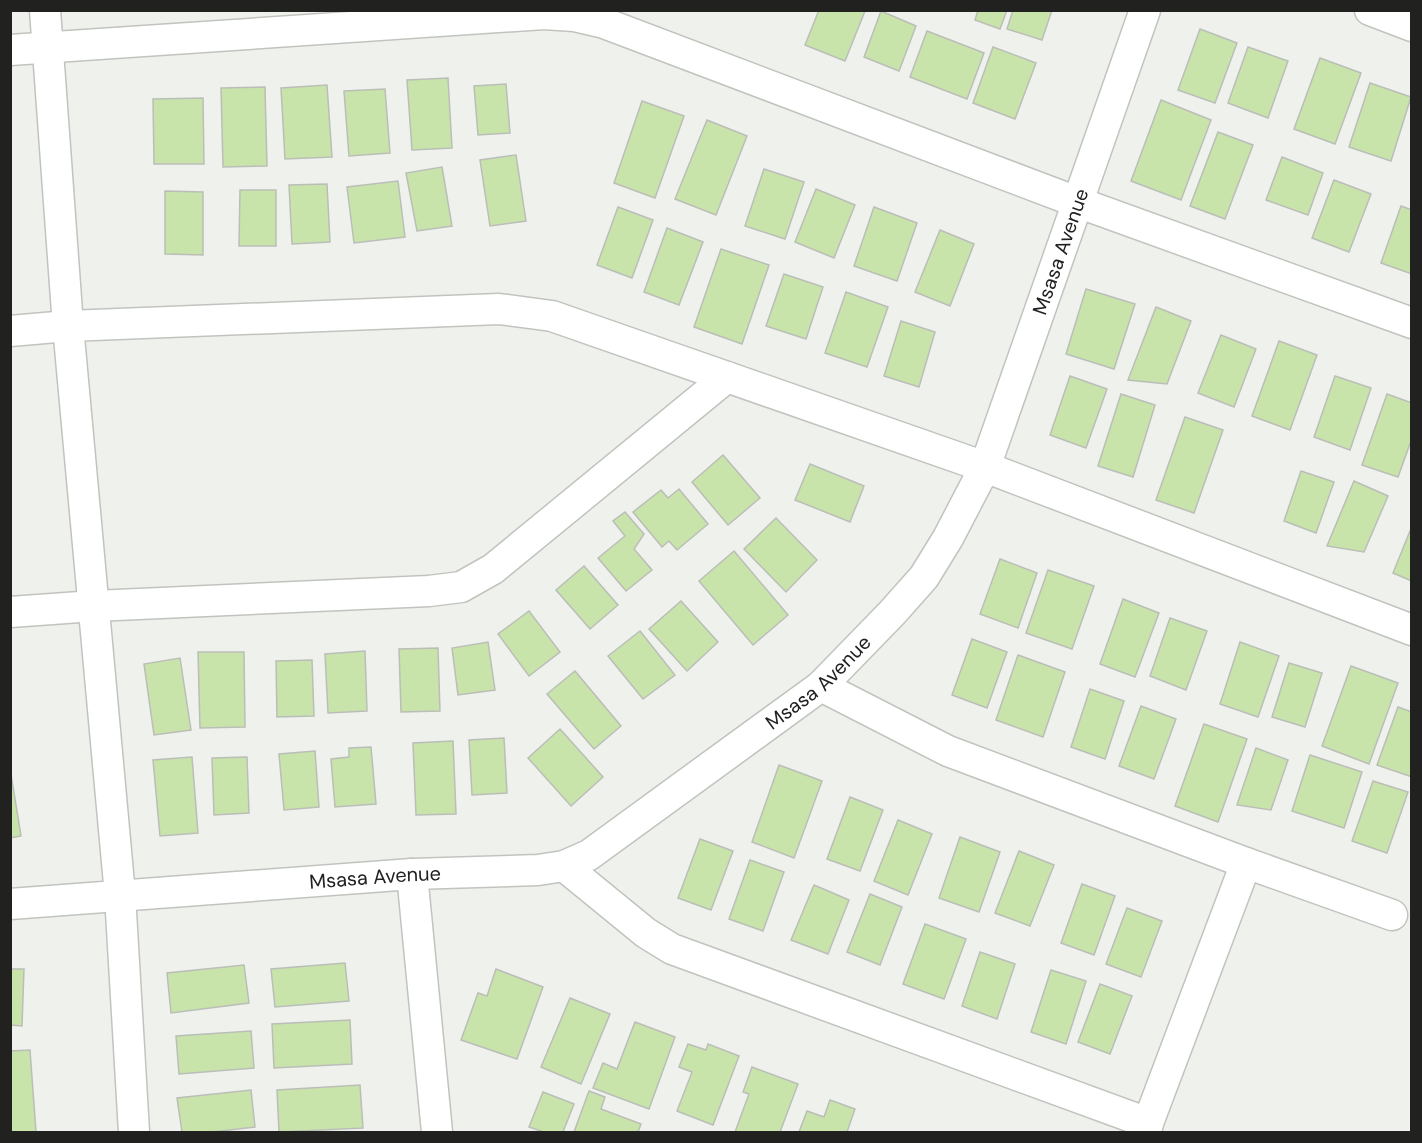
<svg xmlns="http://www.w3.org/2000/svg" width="1422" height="1143" viewBox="0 0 1422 1143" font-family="'DM Sans',sans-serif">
<rect width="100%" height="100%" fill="#eff2ec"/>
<!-- building -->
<g fill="#c8e4aa" stroke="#bbbeb8" stroke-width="1.5">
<path d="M 819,10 L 865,11 L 845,61 L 805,45 Z"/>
<path d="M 978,10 L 1007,10 L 1000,29 L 975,20 Z"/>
<path d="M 1013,10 L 1052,10 L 1042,40 L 1007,29 Z"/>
<path d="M 881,11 L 916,26 L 899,71 L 864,57 Z"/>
<path d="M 1200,29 L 1237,43 L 1215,103 L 1178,90 Z"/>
<path d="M 927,31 L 984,53 L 967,99 L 910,77 Z"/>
<path d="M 993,47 L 1036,63 L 1015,119 L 973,103 Z"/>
<path d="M 1248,47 L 1288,61 L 1268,118 L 1228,103 Z"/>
<path d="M 1320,58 L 1361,73 L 1335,144 L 1294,129 Z"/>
<path d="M 448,78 L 452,148 L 412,150 L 407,80 Z"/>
<path d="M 1370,83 L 1411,97 L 1391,161 L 1349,147 Z"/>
<path d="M 506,84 L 510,133 L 478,135 L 474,86 Z"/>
<path d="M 327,85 L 332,157 L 285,159 L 281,88 Z"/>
<path d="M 265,87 L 267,166 L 223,167 L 221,88 Z"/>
<path d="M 385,89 L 390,153 L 349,156 L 344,91 Z"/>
<path d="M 203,98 L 204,164 L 154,164 L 153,99 Z"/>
<path d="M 1161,100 L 1211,120 L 1181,200 L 1131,181 Z"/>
<path d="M 642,101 L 684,116 L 655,198 L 614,183 Z"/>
<path d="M 707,120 L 747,136 L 716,215 L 675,199 Z"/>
<path d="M 1218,132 L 1253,145 L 1225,219 L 1190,206 Z"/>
<path d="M 516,155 L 526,221 L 490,226 L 480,160 Z"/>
<path d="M 1282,157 L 1323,173 L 1308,215 L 1266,200 Z"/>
<path d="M 442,167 L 452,226 L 417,231 L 406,173 Z"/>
<path d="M 764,169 L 804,182 L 785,239 L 745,226 Z"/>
<path d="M 1334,180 L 1371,194 L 1349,252 L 1312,238 Z"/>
<path d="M 398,181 L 405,237 L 354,243 L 347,187 Z"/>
<path d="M 327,184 L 330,242 L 292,244 L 289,185 Z"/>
<path d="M 816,189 L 855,205 L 834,258 L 795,242 Z"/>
<path d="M 240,190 L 276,190 L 276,246 L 239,246 Z"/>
<path d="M 165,191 L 203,192 L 203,255 L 165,254 Z"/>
<path d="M 1401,206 L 1412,210 L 1412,274 L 1381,263 Z"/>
<path d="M 618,207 L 653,220 L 632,278 L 597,265 Z"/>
<path d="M 874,207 L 917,223 L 897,281 L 854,266 Z"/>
<path d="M 667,228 L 703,242 L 679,305 L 644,292 Z"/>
<path d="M 940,230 L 974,244 L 950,306 L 915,292 Z"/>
<path d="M 721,249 L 769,265 L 742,344 L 694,327 Z"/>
<path d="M 784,274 L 823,287 L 806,339 L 766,326 Z"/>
<path d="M 1086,289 L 1135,304 L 1114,369 L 1066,354 Z"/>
<path d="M 846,292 L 888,307 L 867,367 L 825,353 Z"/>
<path d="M 1156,307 L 1191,321 L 1167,384 L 1128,380 Z"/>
<path d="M 901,321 L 935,332 L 919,387 L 884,376 Z"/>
<path d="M 1221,335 L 1256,349 L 1234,407 L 1198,393 Z"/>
<path d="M 1279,341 L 1317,355 L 1290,430 L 1252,416 Z"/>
<path d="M 1070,376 L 1107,389 L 1086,448 L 1050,435 Z"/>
<path d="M 1335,376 L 1371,388 L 1350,450 L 1314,437 Z"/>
<path d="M 1121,394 L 1155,405 L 1133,477 L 1098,466 Z"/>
<path d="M 1387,394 L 1412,403 L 1412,438 L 1398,477 L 1362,465 Z"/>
<path d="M 1185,417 L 1223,430 L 1194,513 L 1156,500 Z"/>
<path d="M 723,455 L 760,498 L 728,525 L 692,482 Z"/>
<path d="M 810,464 L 864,486 L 850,522 L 795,500 Z"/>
<path d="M 1301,471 L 1334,482 L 1316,533 L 1284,521 Z"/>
<path d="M 1354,481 L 1388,496 L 1364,552 L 1327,546 Z"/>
<path d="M 679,489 L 708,524 L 677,550 L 669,541 L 662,547 L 633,512 L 661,490 L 668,498 Z"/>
<path d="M 625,512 L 644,534 L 634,549 L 652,570 L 626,591 L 598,558 L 625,536 L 613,521 Z"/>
<path d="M 776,518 L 817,560 L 786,592 L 744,549 Z"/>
<path d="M 1412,526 L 1412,581 L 1393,573 Z"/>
<path d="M 734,551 L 788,615 L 753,645 L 699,581 Z"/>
<path d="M 1000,559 L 1037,573 L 1018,628 L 980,614 Z"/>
<path d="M 584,566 L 618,605 L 590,629 L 556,590 Z"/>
<path d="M 1048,570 L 1094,586 L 1072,649 L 1026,633 Z"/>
<path d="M 1123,599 L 1159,613 L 1135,677 L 1100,664 Z"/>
<path d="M 681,601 L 718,642 L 687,671 L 649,629 Z"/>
<path d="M 529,611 L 560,652 L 529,676 L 498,634 Z"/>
<path d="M 1170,618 L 1207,631 L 1186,690 L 1150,676 Z"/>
<path d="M 640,631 L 675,675 L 643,699 L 608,656 Z"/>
<path d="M 972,639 L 1007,652 L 987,708 L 952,695 Z"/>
<path d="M 488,642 L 495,690 L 458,695 L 452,648 Z"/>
<path d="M 1240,642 L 1279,656 L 1258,717 L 1220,704 Z"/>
<path d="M 438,648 L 440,711 L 401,712 L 399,649 Z"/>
<path d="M 365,651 L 367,711 L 328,713 L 325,654 Z"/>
<path d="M 198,652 L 244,652 L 245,727 L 200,728 Z"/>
<path d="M 1018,655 L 1065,672 L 1043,737 L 996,720 Z"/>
<path d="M 180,658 L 191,730 L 154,735 L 144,664 Z"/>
<path d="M 312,660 L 314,716 L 277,717 L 276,661 Z"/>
<path d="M 1289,663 L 1322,673 L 1305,727 L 1272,717 Z"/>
<path d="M 1351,666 L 1398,683 L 1369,764 L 1322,746 Z"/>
<path d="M 575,671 L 621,726 L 594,749 L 547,694 Z"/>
<path d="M 1090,689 L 1124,701 L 1105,759 L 1071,747 Z"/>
<path d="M 1141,706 L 1176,719 L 1154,779 L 1119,766 Z"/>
<path d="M 1398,707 L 1412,712 L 1412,777 L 1377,765 Z"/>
<path d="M 1204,724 L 1247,739 L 1218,822 L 1175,806 Z"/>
<path d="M 560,729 L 603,777 L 571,806 L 528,758 Z"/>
<path d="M 504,738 L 507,793 L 472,795 L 469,740 Z"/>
<path d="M 453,741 L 456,814 L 416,815 L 413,743 Z"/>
<path d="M 371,747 L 376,804 L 335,807 L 331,759 L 349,757 L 349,748 Z"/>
<path d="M 1256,748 L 1288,760 L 1271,810 L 1237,805 Z"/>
<path d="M 315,751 L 319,807 L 284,810 L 279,754 Z"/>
<path d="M 1310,755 L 1362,772 L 1344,828 L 1292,811 Z"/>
<path d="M 192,757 L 198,833 L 160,836 L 153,760 Z"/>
<path d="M 247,757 L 249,813 L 214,815 L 212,758 Z"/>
<path d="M 779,765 L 822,781 L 794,858 L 752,842 Z"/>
<path d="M 10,768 L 21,836 L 10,838 Z"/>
<path d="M 1373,781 L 1408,792 L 1387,853 L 1352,841 Z"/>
<path d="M 850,797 L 883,810 L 860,871 L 827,859 Z"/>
<path d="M 898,820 L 932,834 L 908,895 L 874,881 Z"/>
<path d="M 960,837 L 1000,852 L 979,912 L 939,898 Z"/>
<path d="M 700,839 L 733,851 L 711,910 L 678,898 Z"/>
<path d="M 1019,851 L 1054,865 L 1030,926 L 995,913 Z"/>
<path d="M 750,860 L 784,872 L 763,931 L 729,919 Z"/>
<path d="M 1082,884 L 1115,896 L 1094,955 L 1061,943 Z"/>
<path d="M 814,885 L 849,900 L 828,954 L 791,940 Z"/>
<path d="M 870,894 L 902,907 L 880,965 L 847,952 Z"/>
<path d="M 1127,908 L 1162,921 L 1141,977 L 1106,964 Z"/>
<path d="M 925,924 L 966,939 L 944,999 L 903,984 Z"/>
<path d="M 980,952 L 1015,964 L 997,1019 L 962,1006 Z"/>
<path d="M 345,963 L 349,1001 L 275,1007 L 271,969 Z"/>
<path d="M 244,965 L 249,1003 L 171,1013 L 167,973 Z"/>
<path d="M 10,969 L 24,969 L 22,1026 L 10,1025 Z"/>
<path d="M 496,969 L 543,987 L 517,1059 L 461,1040 L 478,993 L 487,996 Z"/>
<path d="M 1051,970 L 1086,981 L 1066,1044 L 1031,1032 Z"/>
<path d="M 1100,984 L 1132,996 L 1110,1054 L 1078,1042 Z"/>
<path d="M 570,998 L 610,1014 L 581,1084 L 541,1067 Z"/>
<path d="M 350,1020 L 352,1064 L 274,1068 L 272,1024 Z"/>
<path d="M 635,1022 L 675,1037 L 649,1109 L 593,1088 L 603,1063 L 617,1069 Z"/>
<path d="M 251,1031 L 254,1068 L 179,1074 L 176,1036 Z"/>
<path d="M 688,1044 L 706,1050 L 708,1044 L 739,1056 L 713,1125 L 677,1111 L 692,1072 L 679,1067 Z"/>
<path d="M 30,1050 L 36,1132 L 10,1132 L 10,1051 Z"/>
<path d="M 752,1067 L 798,1084 L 780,1132 L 735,1132 L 749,1094 L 743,1092 Z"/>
<path d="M 360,1085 L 363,1128 L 279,1132 L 277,1090 Z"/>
<path d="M 251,1090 L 255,1127 L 212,1132 L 182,1132 L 177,1098 Z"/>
<path d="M 589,1091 L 605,1097 L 601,1109 L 641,1124 L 638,1132 L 574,1132 Z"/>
<path d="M 543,1092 L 574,1104 L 563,1132 L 544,1132 L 529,1127 Z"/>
<path d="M 830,1100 L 855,1109 L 847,1132 L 799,1132 L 807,1111 L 824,1117 Z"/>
</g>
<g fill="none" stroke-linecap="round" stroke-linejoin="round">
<defs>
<g id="street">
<path d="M 45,10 L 68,326 L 120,895 L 134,1132"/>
<path d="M 1370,10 L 1412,26"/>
<path d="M 10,50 L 544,14 L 574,16 L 604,23 L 1077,202 L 1412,323"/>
<path d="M 10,331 L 68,326 L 499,309 L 552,316 L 985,467 L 1412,630"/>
<path d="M 10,612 L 94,606 L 429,591 L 461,587 L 493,569 L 727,377"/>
<path d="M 821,686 L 948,751 L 1246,863 L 1392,915"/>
<path d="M 564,866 L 646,933 L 672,949 L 1148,1123 L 1146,1132"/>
<path d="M 412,874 L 437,1132"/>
<path id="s1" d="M 10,904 L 412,874 L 538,870 L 564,866 L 589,855 L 821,686 L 892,613 L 924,577 L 948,538 L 985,467 L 1145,10"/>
<path d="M 1148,1123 L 1246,863"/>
</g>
</defs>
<!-- street casing -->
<use href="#street" stroke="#c1c4be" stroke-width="33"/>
<!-- street -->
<use href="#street" stroke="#fff" stroke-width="30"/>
</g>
<g text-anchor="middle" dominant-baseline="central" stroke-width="5" stroke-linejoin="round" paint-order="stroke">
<!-- street labels -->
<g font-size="20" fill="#21221f" stroke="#fff">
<text stroke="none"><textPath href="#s1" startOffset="1374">Msasa Avenue</textPath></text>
<text stroke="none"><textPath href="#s1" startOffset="870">Msasa Avenue</textPath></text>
<text stroke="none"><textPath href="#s1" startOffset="366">Msasa Avenue</textPath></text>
</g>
</g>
<!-- border -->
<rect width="1422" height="1143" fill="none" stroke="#21221f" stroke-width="24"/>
</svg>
